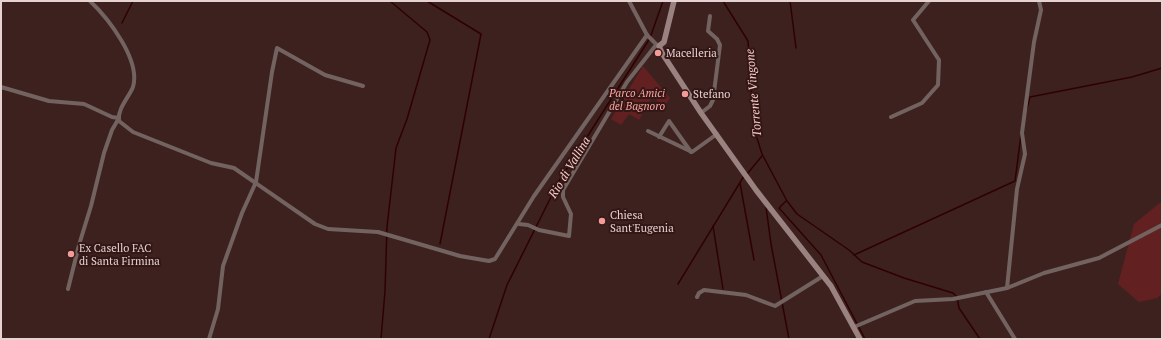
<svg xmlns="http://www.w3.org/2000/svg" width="1163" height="340" viewBox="0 0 1163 340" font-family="'PT Serif',serif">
<rect width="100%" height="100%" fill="#3d211f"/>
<!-- green -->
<g fill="#632021">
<path d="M 643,66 L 670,98 L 663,108 L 653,95 L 639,120 L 629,114 L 621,125 L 611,119 Z"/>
<path d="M 1162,201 L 1162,294 L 1157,298 L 1139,302 L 1118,284 L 1134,224 Z"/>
</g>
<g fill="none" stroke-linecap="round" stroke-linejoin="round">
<!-- stream -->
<g stroke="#2f0002" stroke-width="1.5">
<path d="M 427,1 L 481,34 L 440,244"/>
<path d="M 723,1 L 748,41 L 753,117 L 756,135 L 762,154 L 787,201 L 797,214 L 849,250 L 862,262 L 904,278 L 953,293 L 957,297 L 959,308 L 980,339"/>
<path d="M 790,1 L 796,48"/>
<path d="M 95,2 L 96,1"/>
<path d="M 122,23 L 133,1"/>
<path d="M 1027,108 L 1030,97 L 1132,77 L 1162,68"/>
<path d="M 747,174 L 762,156"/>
<path d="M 740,183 L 754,260"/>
<path d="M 786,201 L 779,208 L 821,255 L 865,339"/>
<path d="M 766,207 L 771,244 L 789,339"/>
<path d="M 713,226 L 723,289"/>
<path d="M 854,255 L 1015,181 L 1021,135"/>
<path d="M 678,284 L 744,176"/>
<path d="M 381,339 L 385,291 L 387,227 L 396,148 L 407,119 L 430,40 L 427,32 L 390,1"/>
<path d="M 489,339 L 507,285 L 559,181 L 650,38 L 663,1"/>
</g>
<!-- street -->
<g stroke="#726361" stroke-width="4">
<path d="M 90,1 C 108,18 141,60 133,87 C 129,97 117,109 119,121 L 133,132 L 211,163 L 234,168 L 315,224 L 328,229 L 378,232 L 460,256 L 489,261 L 495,259 L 534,196 L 647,35"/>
<path d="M 629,1 L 647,35"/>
<path d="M 647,35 L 658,46"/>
<path d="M 1,87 L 49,101 L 84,104 L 112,117 L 119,118"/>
<path d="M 701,113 L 710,106 L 713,100 L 720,45 L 717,39 L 708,31 L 710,16"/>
<path d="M 891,117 L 922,103 L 938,85 L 939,60 L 913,20 L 929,1"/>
<path d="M 648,131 L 692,152 L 717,134"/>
<path d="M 659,137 L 669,121 L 691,152"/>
<path d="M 519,224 L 528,225 L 539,230 L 569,236 L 571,214 L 563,197 L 563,190 L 627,82 L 656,45"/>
<path d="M 1007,288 L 1017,189 L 1025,154 L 1022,133 L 1034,42 L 1041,10 L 1039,1"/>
<path d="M 68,289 L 79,245 L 91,206 L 104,153 L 112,130 L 119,118"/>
<path d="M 986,292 L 1015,339"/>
<path d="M 697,297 L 699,293 L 704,290 L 746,295 L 775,306 L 823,276"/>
<path d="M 854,327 L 915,301 L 953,299 L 1007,288 L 1044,273 L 1099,258 L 1162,225"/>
<path d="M 209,339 L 218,309 L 223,266 L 242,213 L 256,182 L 272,72 L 277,48 L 325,75 L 363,86"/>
</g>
<!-- secondary -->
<path stroke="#9a8280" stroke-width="5.5" d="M 674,1 L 664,42 L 659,46 L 662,53 L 701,113 L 756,190 L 831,286 L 860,339"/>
</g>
<!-- markers -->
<g fill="#f59b97" stroke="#321716" stroke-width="1.5">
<circle cx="658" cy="53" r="4"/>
<circle cx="685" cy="94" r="4"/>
<circle cx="602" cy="221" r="4"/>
<circle cx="71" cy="254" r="4"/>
</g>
<g text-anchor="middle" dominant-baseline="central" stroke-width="4" stroke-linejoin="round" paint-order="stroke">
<!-- poi labels -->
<g font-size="11" fill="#e6d2d0" stroke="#321716" text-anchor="start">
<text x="666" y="53">Macelleria</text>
<text x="693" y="94">Stefano</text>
<text x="610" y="215">Chiesa<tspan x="610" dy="13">Sant'Eugenia</tspan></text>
<text x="79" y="248">Ex Casello FAC<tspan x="79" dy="13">di Santa Firmina</tspan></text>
</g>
<!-- park labels -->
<g font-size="11" font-style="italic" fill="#fda5a0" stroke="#321716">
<text x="637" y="93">Parco Amici<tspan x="637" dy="13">del Bagnoro</tspan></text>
</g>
<!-- water labels -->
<g font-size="12" font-style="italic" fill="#f9cbc7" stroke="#321716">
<text transform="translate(753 93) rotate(-95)">Torrente Vingone</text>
<text transform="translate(569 167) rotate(-59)">Rio di Vallina</text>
</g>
</g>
<!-- border -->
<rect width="1163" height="340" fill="none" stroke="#e6d2d0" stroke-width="4"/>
</svg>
